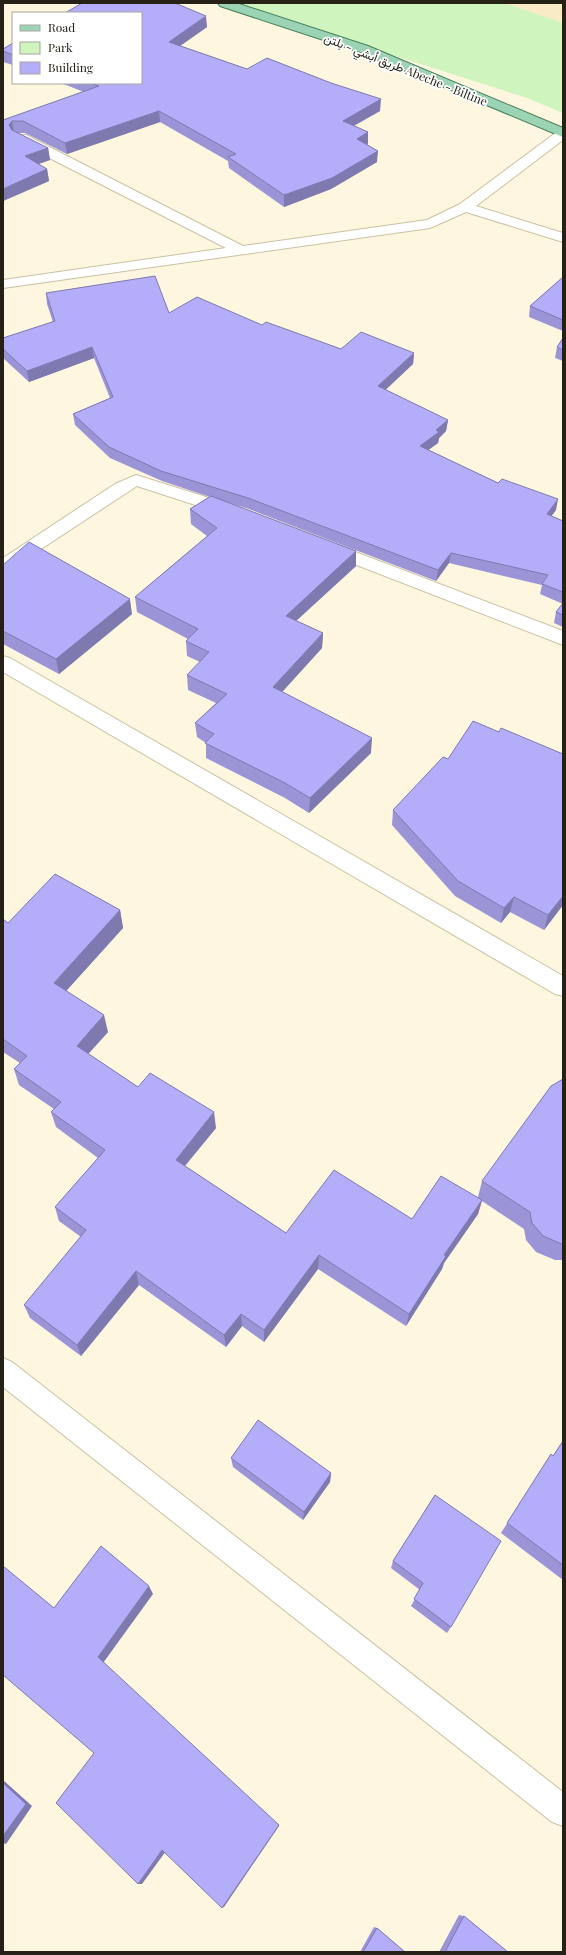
<svg xmlns="http://www.w3.org/2000/svg" width="566" height="1955" viewBox="0 0 566 1955" font-family="'Playfair Display',Vazirmatn,serif">
<rect width="100%" height="100%" fill="#fef6de"/>
<!-- built -->
<path fill="#f8ebc6" d="M 504,3 L 563,3 L 563,23 Z"/>
<!-- green -->
<path fill="#cff4bd" d="M 229,3 L 504,3 L 563,23 L 563,113 L 527,98 Z"/>
<g fill="none" stroke-linecap="round" stroke-linejoin="round">
<defs>
<g id="minor">
<path d="M 563,130 L 563,140 L 476,206 L 563,233 L 563,242 L 466,212 L 430,228 L 3,288 L 3,280 L 226,248 L 16,141 L 14,138 L 16,135 L 26,135 L 243,246 L 427,220 L 460,204 L 558,131 Z"/>
<path d="M 136,475 L 238,507 L 241,511 L 238,515 L 232,517 L 137,486 L 9,570 L 3,572 L 3,558 L 115,484 Z"/>
<path d="M 329,542 L 563,631 L 563,645 L 323,552 L 320,548 L 323,544 Z"/>
<path d="M 3,656 L 10,658 L 563,976 L 563,996 L 555,994 L 3,672 Z"/>
<path d="M 3,1358 L 12,1362 L 563,1792 L 563,1826 L 552,1822 L 3,1387 Z"/>
</g>
<path id="major" d="M 218,3 L 236,3 L 368,46 L 563,128 L 563,137 L 360,52 L 220,6 Z"/>
</defs>
<!-- minor casing -->
<use href="#minor" stroke="#cbc1a4" stroke-width="2"/>
<!-- major casing -->
<use href="#major" stroke="#46815c" stroke-width="2"/>
<!-- minor -->
<use href="#minor" fill="#fff" fill-rule="evenodd"/>
<!-- major -->
<use href="#major" fill="#9bd3b4" fill-rule="evenodd"/>
</g>
<!-- wall -->
<g fill="#9b95d7">
<path d="M 141,13 L 207,27 L 180,46 L 247,69 L 380,111 L 354,126 L 368,132 L 368,144 L 367,144 L 377,162 L 331,189 L 284,207 L 229,168 L 228,161 L 160,122 L 67,154 L 25,133 L 17,133 L 48,148 L 50,160 L 38,164 L 47,169 L 49,181 L 3,201 L 3,120 L 84,92 L 61,83 L 141,83 Z"/>
<path d="M 13,43 L 13,65 L 3,62 L 3,49 Z"/>
<path d="M 563,277 L 563,331 L 529,317 L 530,306 Z"/>
<path d="M 46,293 L 169,313 L 262,325 L 341,349 L 414,353 L 413,364 L 385,390 L 448,420 L 446,431 L 439,438 L 438,443 L 428,450 L 556,510 L 551,516 L 563,521 L 563,627 L 554,623 L 556,612 L 563,604 L 540,594 L 542,585 L 449,563 L 436,581 L 249,509 L 220,500 L 356,566 L 296,621 L 323,633 L 322,648 L 282,692 L 371,753 L 309,813 L 285,798 L 206,758 L 206,743 L 197,737 L 195,723 L 216,703 L 188,690 L 187,675 L 200,662 L 187,656 L 186,641 L 188,639 L 137,612 L 135,597 L 207,536 L 191,524 L 190,509 L 210,497 L 162,481 L 110,458 L 75,425 L 73,414 L 110,398 L 94,358 L 29,382 L 3,358 L 3,338 L 53,322 L 47,304 Z"/>
<path d="M 563,338 L 563,361 L 555,358 L 557,347 Z"/>
<path d="M 3,565 L 132,614 L 59,674 L 3,644 Z"/>
<path d="M 499,732 L 563,905 L 544,930 L 510,912 L 501,923 L 455,896 L 392,825 L 393,810 L 448,759 Z"/>
<path d="M 120,910 L 123,928 L 66,991 L 108,1032 L 88,1054 L 138,1087 L 216,1128 L 185,1166 L 286,1233 L 412,1219 L 478,1197 L 482,1181 L 563,1079 L 563,1260 L 555,1260 L 536,1252 L 526,1240 L 524,1229 L 482,1201 L 478,1214 L 444,1263 L 442,1269 L 406,1326 L 318,1269 L 264,1342 L 242,1326 L 226,1347 L 139,1285 L 81,1356 L 30,1318 L 24,1305 L 81,1237 L 59,1221 L 55,1207 L 98,1158 L 56,1127 L 51,1112 L 54,1109 L 19,1085 L 14,1069 L 20,1063 L 3,1052 L 3,919 L 8,923 Z"/>
<path d="M 563,1441 L 563,1580 L 501,1533 L 551,1454 L 553,1456 Z"/>
<path d="M 231,1458 L 331,1473 L 330,1482 L 303,1520 L 233,1467 Z"/>
<path d="M 435,1495 L 451,1627 L 447,1633 L 411,1606 L 420,1590 L 391,1568 L 393,1561 Z"/>
<path d="M 459,1915 L 464,1916 L 508,1952 L 439,1952 Z"/>
<path d="M 374,1927 L 377,1928 L 405,1952 L 360,1952 Z"/>
</g>
<!-- shaded-wall -->
<g fill="#7e79af">
<path d="M 206,16 L 207,27 L 170,53 L 169,42 Z"/>
<path d="M 381,99 L 380,111 L 342,132 L 343,121 Z"/>
<path d="M 159,111 L 160,122 L 67,154 L 65,143 Z"/>
<path d="M 12,121 L 14,132 L 11,136 L 9,125 Z"/>
<path d="M 368,132 L 368,144 L 356,151 L 357,139 Z"/>
<path d="M 48,148 L 50,160 L 27,168 L 25,156 Z"/>
<path d="M 378,151 L 377,162 L 331,189 L 284,207 L 284,195 Z"/>
<path d="M 47,169 L 49,181 L 3,201 L 3,189 Z"/>
<path d="M 92,347 L 94,358 L 29,382 L 27,371 Z"/>
<path d="M 414,353 L 413,364 L 378,397 L 378,386 Z"/>
<path d="M 448,420 L 446,431 L 439,438 L 438,443 L 419,457 L 420,446 L 436,430 Z"/>
<path d="M 558,499 L 556,510 L 545,525 L 547,514 Z"/>
<path d="M 356,551 L 356,566 L 285,631 L 286,616 Z"/>
<path d="M 451,553 L 449,563 L 436,581 L 438,570 Z"/>
<path d="M 130,599 L 132,614 L 59,674 L 56,659 Z"/>
<path d="M 323,633 L 322,648 L 273,702 L 273,687 Z"/>
<path d="M 372,738 L 371,753 L 309,813 L 310,798 Z"/>
<path d="M 563,896 L 563,905 L 544,930 L 548,915 Z"/>
<path d="M 514,897 L 510,912 L 501,923 L 504,908 Z"/>
<path d="M 120,910 L 123,928 L 58,1000 L 54,983 Z"/>
<path d="M 104,1015 L 108,1032 L 81,1062 L 77,1046 Z"/>
<path d="M 214,1112 L 216,1128 L 178,1174 L 176,1160 Z"/>
<path d="M 482,1200 L 478,1214 L 444,1263 L 442,1269 L 406,1326 L 409,1314 L 444,1255 Z"/>
<path d="M 319,1255 L 318,1269 L 264,1342 L 264,1330 Z"/>
<path d="M 136,1271 L 139,1285 L 81,1356 L 77,1345 Z"/>
<path d="M 241,1314 L 242,1326 L 226,1347 L 224,1335 Z"/>
<path d="M 331,1473 L 330,1482 L 303,1520 L 304,1512 Z"/>
<path d="M 149,1586 L 153,1594 L 103,1663 L 98,1657 Z"/>
<path d="M 3,1780 L 32,1806 L 6,1844 L 3,1843 Z"/>
<path d="M 279,1825 L 279,1826 L 224,1907 L 222,1908 Z"/>
<path d="M 162,1850 L 166,1851 L 142,1884 L 138,1884 Z"/>
</g>
<!-- building -->
<g fill="#b4adfa" stroke="#7e79af">
<path d="M 82,3 L 175,3 L 206,16 L 169,42 L 247,69 L 267,58 L 331,83 L 381,99 L 343,121 L 368,132 L 357,139 L 378,151 L 332,178 L 284,195 L 228,157 L 236,154 L 159,111 L 65,143 L 23,121 L 12,121 L 9,125 L 12,130 L 48,148 L 25,156 L 47,169 L 3,189 L 3,120 L 99,86 L 90,83 L 141,83 L 141,13 L 65,13 Z"/>
<path d="M 13,43 L 13,55 L 3,51 L 3,49 Z"/>
<path d="M 155,276 L 169,313 L 197,297 L 262,325 L 266,322 L 341,349 L 361,332 L 414,353 L 378,386 L 448,420 L 436,430 L 439,432 L 420,446 L 498,483 L 502,479 L 558,499 L 547,514 L 563,521 L 563,592 L 542,584 L 548,575 L 451,553 L 438,570 L 248,498 L 161,471 L 109,447 L 73,414 L 113,397 L 92,347 L 27,371 L 3,349 L 3,338 L 55,321 L 46,293 Z"/>
<path d="M 563,277 L 563,320 L 530,306 Z"/>
<path d="M 563,338 L 563,350 L 557,347 Z"/>
<path d="M 211,496 L 356,551 L 286,616 L 323,633 L 273,687 L 372,738 L 310,798 L 285,783 L 205,743 L 214,734 L 195,723 L 227,694 L 187,675 L 209,652 L 186,641 L 198,629 L 135,597 L 217,528 L 190,509 Z"/>
<path d="M 29,542 L 130,599 L 56,659 L 3,631 L 3,565 Z"/>
<path d="M 563,603 L 563,615 L 556,612 Z"/>
<path d="M 473,721 L 499,732 L 501,728 L 563,754 L 563,896 L 548,915 L 514,897 L 504,908 L 458,881 L 393,810 L 443,757 L 448,759 Z"/>
<path d="M 55,874 L 120,910 L 54,983 L 104,1015 L 77,1046 L 138,1087 L 150,1073 L 214,1112 L 176,1160 L 286,1233 L 334,1170 L 412,1219 L 441,1176 L 482,1200 L 444,1255 L 446,1256 L 409,1314 L 319,1255 L 264,1330 L 241,1314 L 224,1335 L 136,1271 L 77,1345 L 24,1305 L 86,1230 L 55,1207 L 105,1150 L 51,1112 L 61,1102 L 14,1069 L 27,1056 L 3,1039 L 3,919 L 8,923 Z"/>
<path d="M 563,1079 L 563,1244 L 562,1244 L 543,1236 L 532,1223 L 530,1212 L 482,1181 L 551,1086 Z"/>
<path d="M 258,1420 L 331,1473 L 304,1512 L 231,1458 Z"/>
<path d="M 563,1441 L 563,1565 L 507,1523 L 551,1454 L 553,1456 Z"/>
<path d="M 435,1495 L 501,1541 L 451,1627 L 414,1599 L 423,1583 L 393,1561 Z"/>
<path d="M 101,1546 L 149,1586 L 98,1657 L 279,1825 L 222,1908 L 162,1850 L 138,1884 L 56,1803 L 94,1753 L 3,1675 L 3,1566 L 54,1608 Z"/>
<path d="M 3,1783 L 26,1804 L 3,1836 Z"/>
<path d="M 464,1916 L 508,1952 L 445,1952 Z"/>
<path d="M 377,1928 L 405,1952 L 363,1952 Z"/>
</g>
<g text-anchor="middle" dominant-baseline="central" stroke-width="3.5" stroke-linejoin="round" paint-order="stroke">
<!-- far-street labels -->
<g font-size="12" fill="#252116" stroke="#fff">
<text transform="translate(406 69) rotate(22)">طريق أبشي - بلتن Abeche - Biltine</text>
</g>
</g>
<!-- border -->
<rect width="566" height="1955" fill="none" stroke="#252116" stroke-width="8"/>
<!-- legend -->
<rect x="12" y="12" width="130" height="72" fill="#ffffff" stroke="#a8a6a2"/>
<rect x="20" y="25" width="20" height="6" fill="#9bd3b4" stroke="#a8a6a2"/>
<text x="48" y="32" font-size="12" fill="#252116">Road</text>
<rect x="20" y="42" width="20" height="12" fill="#cff4bd" stroke="#a8a6a2"/>
<text x="48" y="52" font-size="12" fill="#252116">Park</text>
<rect x="20" y="62" width="20" height="12" fill="#b4adfa" stroke="#a8a6a2"/>
<text x="48" y="72" font-size="12" fill="#252116">Building</text>
</svg>
